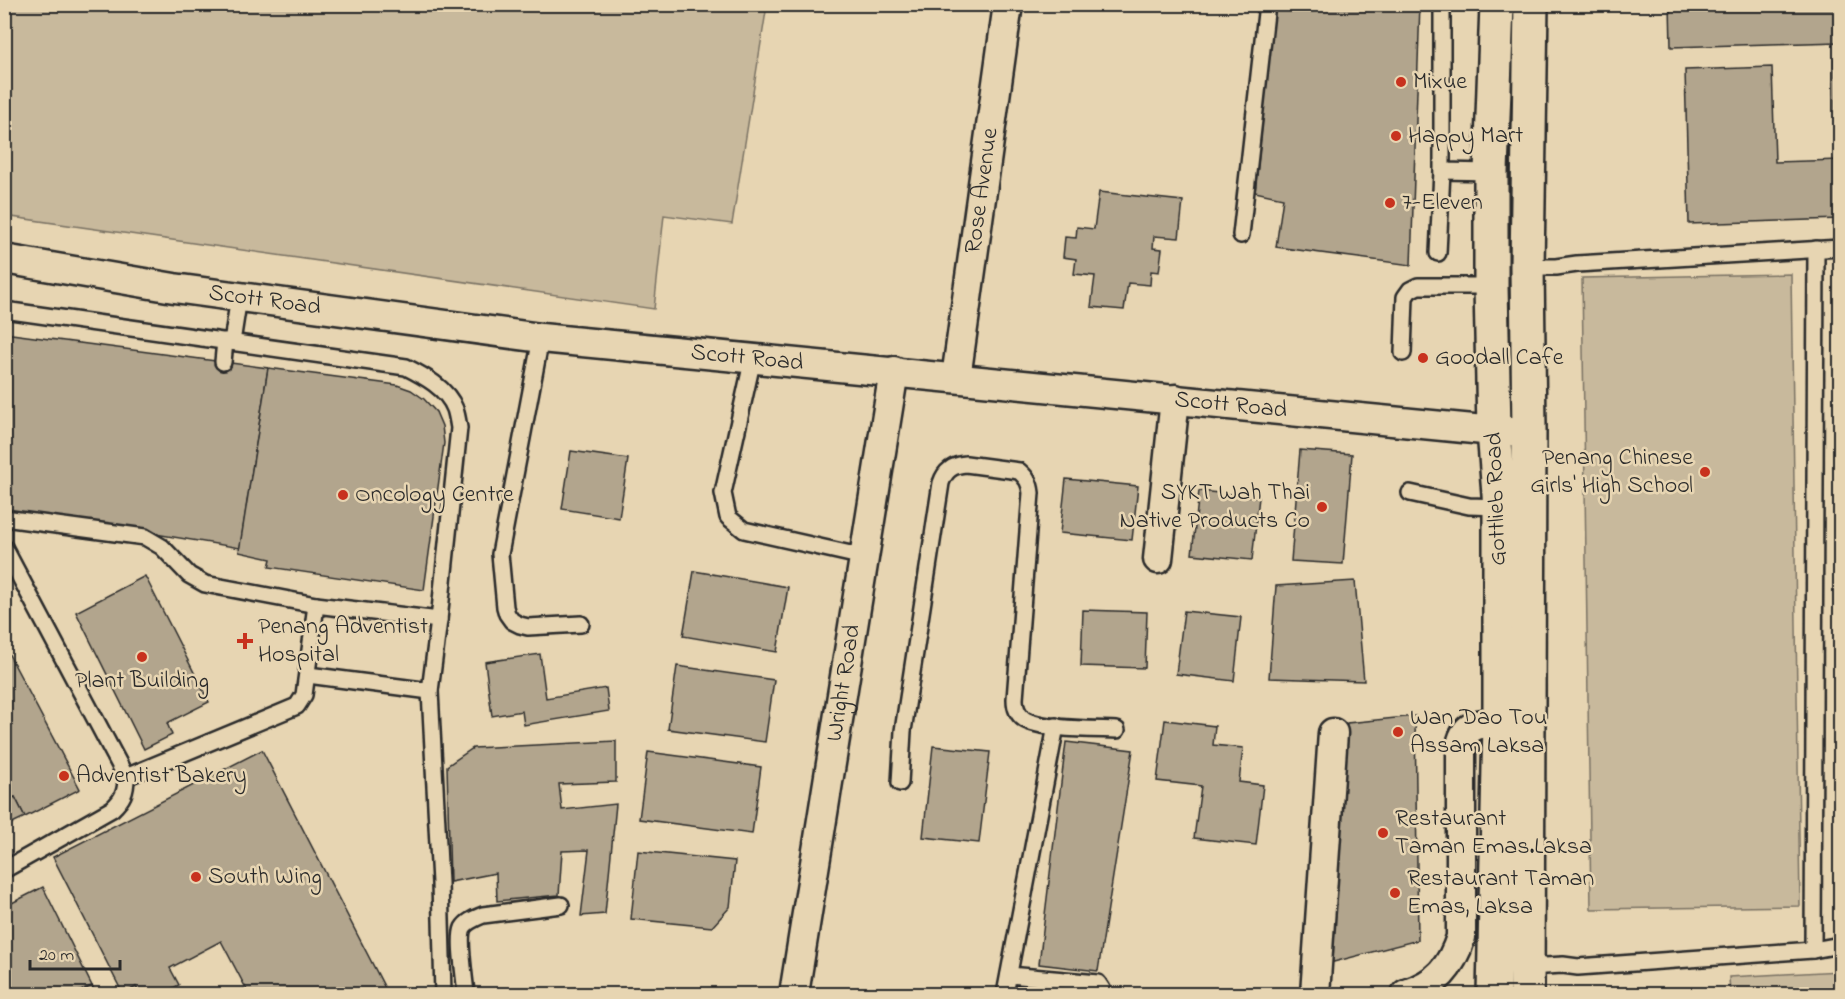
<svg xmlns="http://www.w3.org/2000/svg" width="1845" height="999" viewBox="0 0 1845 999" font-family="'Indie Flower',sans-serif">
<rect width="100%" height="100%" fill="#e7d5b2"/>
<filter id="ink" filterUnits="userSpaceOnUse"><feTurbulence type="fractalNoise" baseFrequency=".0167" numOctaves="2"/><feDisplacementMap in="SourceGraphic" scale="12" xChannelSelector="R" yChannelSelector="G"/><feConvolveMatrix kernelMatrix="1 2 1 2 8 2 1 2 1" color-interpolation-filters="sRGB"/></filter>
<g filter="url(#ink)">
<!-- green -->
<g fill="#c8b99c" stroke="#7a7264" stroke-width="1.5">
<path d="M 5,4 L 767,4 L 767,5 L 732,224 L 664,215 L 654,309 L 5,216 Z"/>
<path d="M 1834,59 L 1840,59 L 1840,131 L 1835,131 Z"/>
<path d="M 1791,274 L 1800,906 L 1591,909 L 1582,278 Z"/>
<path d="M 1840,971 L 1840,994 L 1730,994 L 1729,977 Z"/>
</g>
<!-- building -->
<g fill="#b2a58d" stroke="#2b2b2b" stroke-width="1.5">
<path d="M 1275,4 L 1420,4 L 1411,265 L 1276,247 L 1283,198 L 1255,192 Z"/>
<path d="M 1670,4 L 1840,4 L 1840,42 L 1671,47 Z"/>
<path d="M 1772,67 L 1775,162 L 1840,160 L 1840,219 L 1689,224 L 1685,70 Z"/>
<path d="M 1099,192 L 1183,201 L 1179,238 L 1154,236 L 1153,248 L 1162,249 L 1159,272 L 1151,271 L 1150,285 L 1128,283 L 1124,310 L 1091,307 L 1095,276 L 1074,274 L 1076,259 L 1063,257 L 1065,237 L 1076,238 L 1077,227 L 1094,229 Z"/>
<path d="M 4,333 L 268,368 L 240,548 L 4,509 Z"/>
<path d="M 268,368 L 397,385 L 411,390 L 424,399 L 436,412 L 442,426 L 444,443 L 424,590 L 269,567 L 271,559 L 239,552 Z"/>
<path d="M 1300,450 L 1352,454 L 1343,564 L 1291,561 Z"/>
<path d="M 571,451 L 628,459 L 619,518 L 562,509 Z"/>
<path d="M 1066,479 L 1138,486 L 1132,540 L 1060,533 Z"/>
<path d="M 1199,491 L 1259,497 L 1252,560 L 1192,554 Z"/>
<path d="M 694,571 L 788,587 L 777,652 L 683,636 Z"/>
<path d="M 145,576 L 209,702 L 167,723 L 172,735 L 144,749 L 76,612 Z"/>
<path d="M 1355,581 L 1364,681 L 1269,678 L 1276,586 Z"/>
<path d="M 1083,610 L 1147,612 L 1145,668 L 1081,666 Z"/>
<path d="M 1184,611 L 1241,617 L 1234,681 L 1176,674 Z"/>
<path d="M 4,645 L 80,789 L 25,817 L 15,797 L 4,802 Z"/>
<path d="M 540,654 L 546,698 L 606,688 L 609,711 L 524,725 L 522,711 L 492,716 L 485,662 Z"/>
<path d="M 677,666 L 774,680 L 765,742 L 668,729 Z"/>
<path d="M 1415,716 L 1418,940 L 1326,964 L 1347,723 Z"/>
<path d="M 1165,720 L 1215,726 L 1213,745 L 1243,748 L 1239,782 L 1263,785 L 1256,845 L 1194,838 L 1201,786 L 1157,781 Z"/>
<path d="M 616,741 L 616,782 L 559,784 L 562,810 L 616,804 L 605,914 L 581,916 L 589,850 L 562,851 L 559,895 L 497,901 L 496,873 L 450,882 L 447,766 L 473,748 Z"/>
<path d="M 1066,742 L 1133,750 L 1098,971 L 1039,964 Z"/>
<path d="M 933,746 L 990,752 L 979,843 L 923,837 Z"/>
<path d="M 262,750 L 388,994 L 249,994 L 221,941 L 170,968 L 179,985 L 161,994 L 140,994 L 136,987 L 123,994 L 53,857 Z"/>
<path d="M 648,752 L 761,767 L 752,834 L 639,819 Z"/>
<path d="M 15,797 L 25,817 L 4,827 L 4,802 Z"/>
<path d="M 638,851 L 735,861 L 730,907 L 712,927 L 631,919 Z"/>
<path d="M 43,887 L 92,986 L 74,994 L 4,994 L 4,907 Z"/>
<path d="M 92,986 L 97,994 L 75,994 Z"/>
<path d="M 136,987 L 140,994 L 122,994 L 123,994 Z"/>
</g>
<g fill="none" stroke-linecap="round" stroke-linejoin="round">
<defs>
<g id="lane">
<path d="M 1442,4 L 1442,171 L 1491,172"/>
<path d="M 1241,235 L 1267,4"/>
<path d="M 1438,253 L 1442,171"/>
<path d="M 1527,267 L 1556,267 L 1577,264 L 1840,248"/>
<path d="M 4,310 L 406,367 C 424,376 447,388 455,409 C 457,415 458,422 459,428 L 439,620 L 316,605 L 205,584 L 189,575 L 162,547 L 145,537 L 4,518"/>
<path d="M 541,338 L 500,554 L 505,607 L 507,614 L 512,621 L 520,625 L 528,627 L 581,624"/>
<path d="M 232,342 L 239,297"/>
<path d="M 1403,353 L 1405,297 L 1410,290 L 1418,286 L 1491,286"/>
<path d="M 753,358 L 723,493 L 728,517 L 744,530 L 864,557"/>
<path d="M 223,362 L 225,341"/>
<path d="M 1410,493 L 1469,506 L 1500,507"/>
<path d="M 4,547 L 126,777 C 126,792 123,799 112,809 L 4,870"/>
<path d="M 439,620 L 430,691 L 440,883 L 443,994"/>
<path d="M 308,675 L 430,691"/>
<path d="M 126,777 L 297,706 L 304,695 L 316,605"/>
<path d="M 900,783 L 903,731 L 941,483 C 945,471 952,465 966,464 L 1019,471 C 1027,478 1030,483 1031,493 L 1015,699 C 1015,707 1017,714 1024,719 C 1041,730 1096,729 1117,730"/>
<path d="M 1813,950 L 1816,249"/>
<path d="M 1528,967 L 1563,965 L 1578,967 L 1813,950 L 1840,945"/>
<path d="M 1009,975 L 1098,983 L 1102,989 L 1101,994"/>
<path d="M 466,994 C 465,980 458,939 463,928 C 467,921 476,918 483,915 L 561,905"/>
<path d="M 1005,994 L 1056,726"/>
</g>
<g id="street">
<path id="s1" d="M 4,259 L 174,288 L 541,338 L 1494,431 L 1529,431"/>
<path id="s2" d="M 956,378 L 1008,4"/>
<path d="M 1158,559 L 1175,399"/>
<path id="s3" d="M 794,994 L 894,371"/>
<path d="M 1315,994 L 1333,733"/>
<path d="M 1406,994 C 1437,984 1451,968 1461,937 L 1461,745 C 1466,722 1481,724 1500,722"/>
</g>
<g id="primary">
<path d="M 1494,994 L 1500,722 L 1500,507 L 1494,431 L 1491,286 L 1491,172 L 1497,4"/>
<path d="M 1527,994 L 1529,431 L 1527,267 L 1531,4"/>
</g>
</defs>
<!-- lane casing -->
<use href="#lane" stroke="#2b2b2b" stroke-width="20"/>
<!-- street casing -->
<use href="#street" stroke="#2b2b2b" stroke-width="33"/>
<!-- primary casing -->
<use href="#primary" stroke="#2b2b2b" stroke-width="38"/>
<!-- lane -->
<use href="#lane" stroke="#e7d5b2" stroke-width="15"/>
<!-- street -->
<use href="#street" stroke="#e7d5b2" stroke-width="28"/>
<!-- primary -->
<use href="#primary" stroke="#e7d5b2" stroke-width="33"/>
</g>
</g>
<!-- markers -->
<g fill="#c8321e" stroke="#e7d5b2" stroke-width="2">
<circle cx="1401" cy="82" r="6"/>
<circle cx="1396" cy="136" r="6"/>
<circle cx="1390" cy="203" r="6"/>
<circle cx="1423" cy="358" r="6"/>
<circle cx="1705" cy="472" r="6"/>
<circle cx="343" cy="495" r="6"/>
<circle cx="1322" cy="507" r="6"/>
<path d="M242 632h6v6h6v6h-6v6h-6v-6h-6v-6h6z"/>
<circle cx="142" cy="657" r="6"/>
<circle cx="1398" cy="732" r="6"/>
<circle cx="64" cy="776" r="6"/>
<circle cx="1383" cy="833" r="6"/>
<circle cx="196" cy="877" r="6"/>
<circle cx="1395" cy="893" r="6"/>
</g>
<g text-anchor="middle" dominant-baseline="central" stroke-width="5" stroke-linejoin="round" paint-order="stroke">
<!-- poi labels -->
<g font-size="24" fill="#2b2b2b" stroke="#e7d5b2" text-anchor="start">
<text x="1413" y="82">Mixue</text>
<text x="1408" y="136">Happy Mart</text>
<text x="1402" y="203">7-Eleven</text>
<text x="1435" y="358">Goodall Cafe</text>
<text x="1693" y="458" text-anchor="end">Penang Chinese<tspan x="1693" dy="28">Girls' High School</tspan></text>
<text x="1310" y="493" text-anchor="end">SYKT Wah Thai<tspan x="1310" dy="28">Native Products Co</tspan></text>
<text x="355" y="495">Oncology Centre</text>
<text x="258" y="627">Penang Adventist<tspan x="258" dy="28">Hospital</tspan></text>
<text x="142" y="681" text-anchor="middle">Plant Building</text>
<text x="1410" y="718">Wan Dao Tou<tspan x="1410" dy="28">Assam Laksa</tspan></text>
<text x="76" y="776">Adventist Bakery</text>
<text x="1395" y="819">Restaurant<tspan x="1395" dy="28">Taman Emas.Laksa</tspan></text>
<text x="208" y="877">South Wing</text>
<text x="1407" y="879">Restaurant Taman<tspan x="1407" dy="28">Emas, Laksa</tspan></text>
</g>
<!-- street labels -->
<g font-size="24" fill="#2b2b2b" stroke="#e7d5b2">
<text stroke="none"><textPath href="#s2" startOffset="189">Rose Avenue</textPath></text>
<text stroke="none"><textPath href="#s1" startOffset="264">Scott Road</textPath></text>
<text stroke="none"><textPath href="#s1" startOffset="750">Scott Road</textPath></text>
<text stroke="none"><textPath href="#s1" startOffset="1236">Scott Road</textPath></text>
<text transform="translate(1497 499) rotate(-92)">Gottlieb Road</text>
<text stroke="none"><textPath href="#s3" startOffset="315">Wright Road</textPath></text>
</g>
</g>
<!-- margin -->
<rect width="1845" height="999" fill="none" stroke="#e7d5b2" stroke-width="24"/>
<rect x="12" y="12" width="1821" height="975" fill="none" stroke="#2b2b2b" stroke-width="2" filter="url(#ink)"/>
<!-- scale -->
<path d="M30 960v9h90v-9" fill="none" stroke="#2b2b2b" stroke-width="3"/>
<text x="39" y="960" font-size="18" fill="#2b2b2b" stroke="#e7d5b2" stroke-width="4.5" paint-order="stroke">20 m</text>
</svg>
